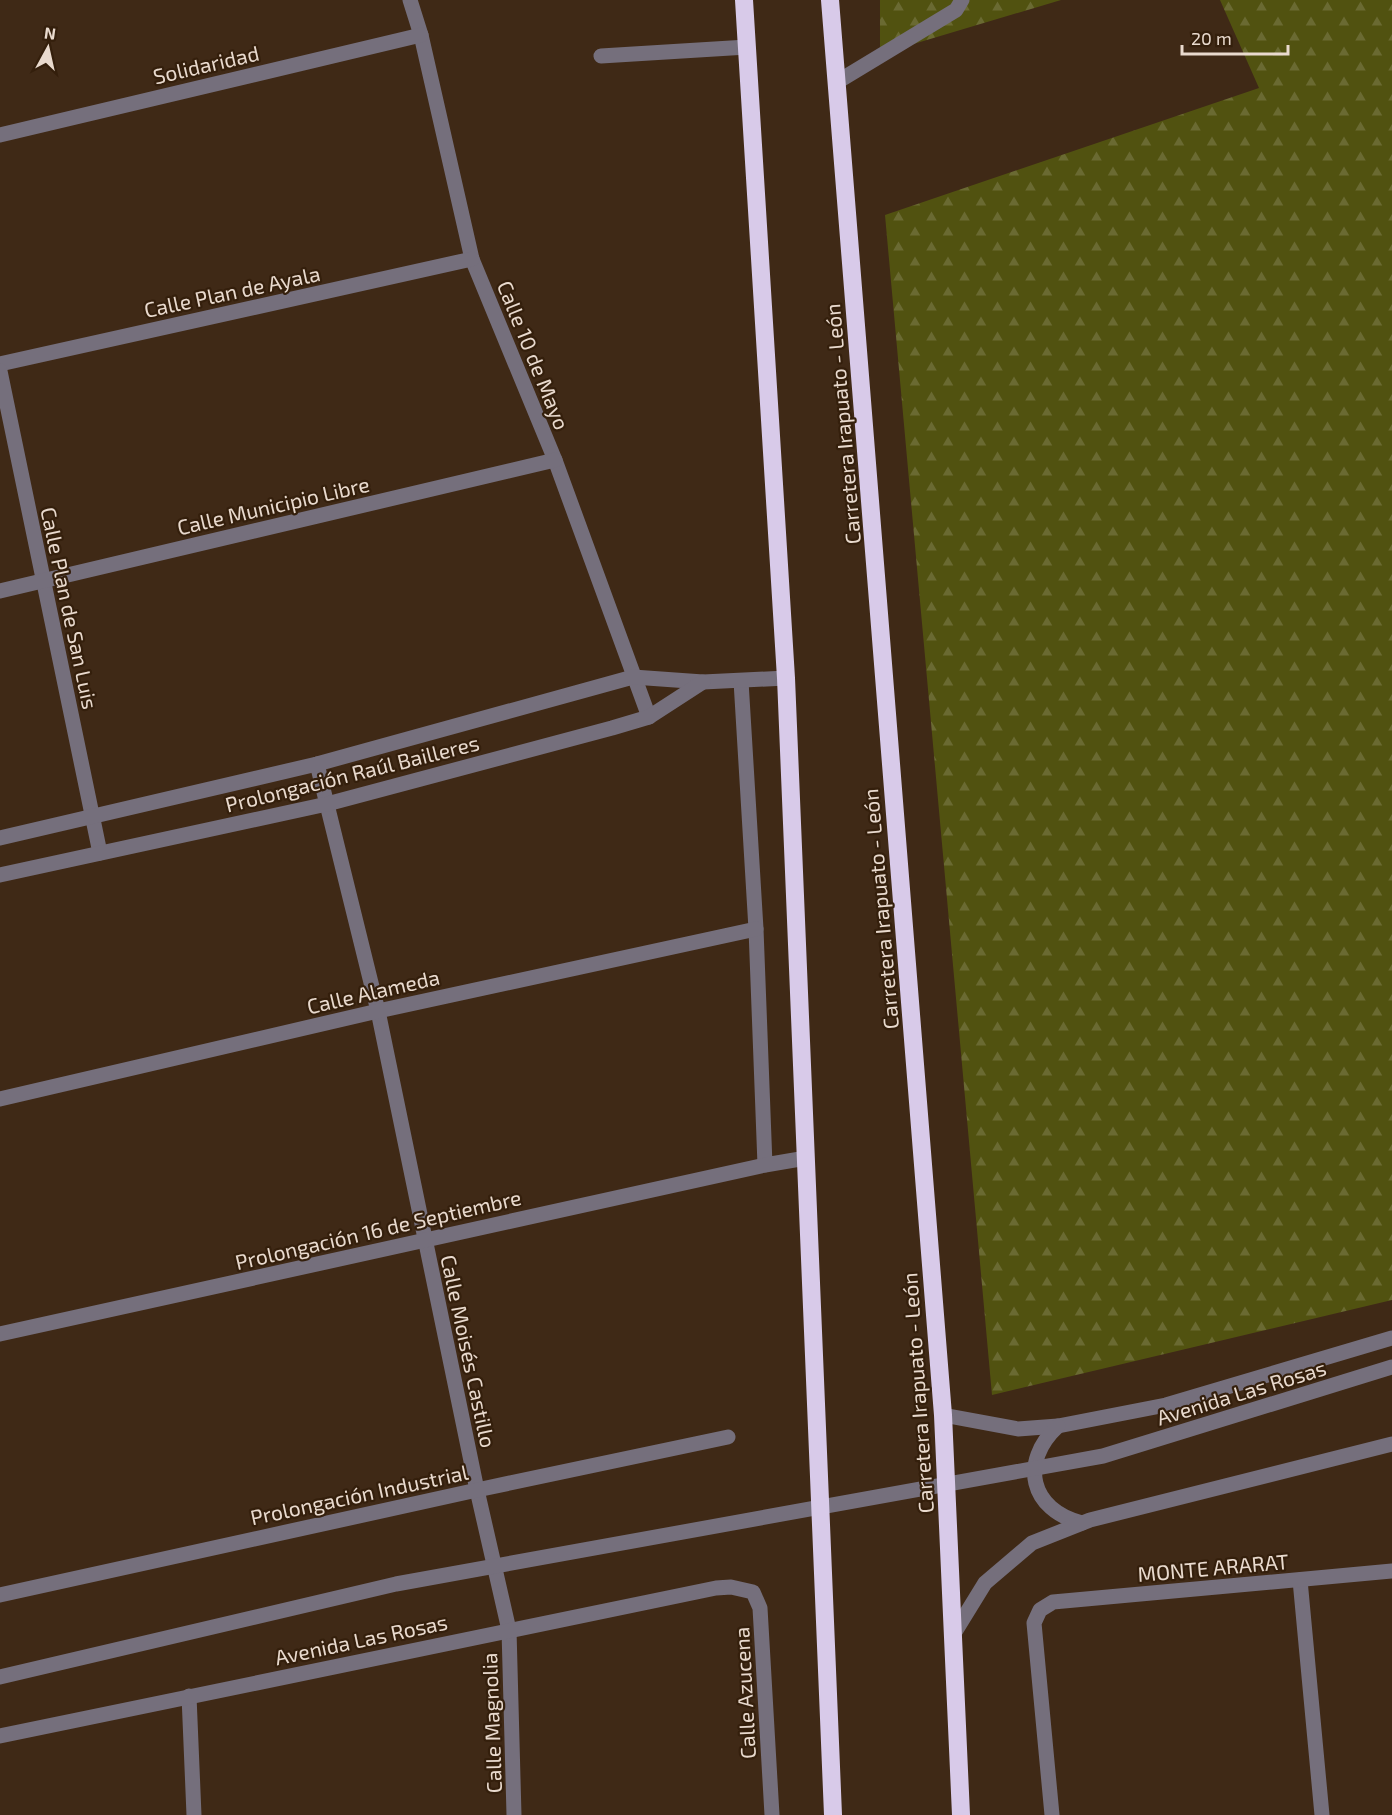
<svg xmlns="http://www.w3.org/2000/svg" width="1392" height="1815" viewBox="0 0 1392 1815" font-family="'Exo 2',sans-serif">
<defs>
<pattern id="forest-firs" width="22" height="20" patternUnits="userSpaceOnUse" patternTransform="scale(1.5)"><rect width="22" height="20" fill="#515210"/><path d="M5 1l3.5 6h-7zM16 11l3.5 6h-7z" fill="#6a6a32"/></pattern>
</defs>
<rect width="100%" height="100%" fill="#3f2916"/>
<!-- forest -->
<g fill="url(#forest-firs)">
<path d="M 880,0 L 1061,0 L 880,54 Z"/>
<path d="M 1220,0 L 1392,0 L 1392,1300 L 992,1395 L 885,215 L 1259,88 Z"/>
</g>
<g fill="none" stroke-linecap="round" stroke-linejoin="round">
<!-- minor -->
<g stroke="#756f7c" stroke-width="15">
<path d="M 410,0 L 421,35 L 472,259 L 555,460 L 649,717"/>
<path d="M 601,56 L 747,47"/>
<path d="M 837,82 L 956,10 L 962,0"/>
<path d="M 0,135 L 421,35"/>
<path d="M 0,364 L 472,259"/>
<path d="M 0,371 L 100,853"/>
<path d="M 0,591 L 555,460"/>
<path d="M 741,681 L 756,929 L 765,1165"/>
<path d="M 317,764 L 378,1011 L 477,1490 L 509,1630 L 514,1815"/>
<path d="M 0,838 L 317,764 L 633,677 L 703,682 L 786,678"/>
<path d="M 0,875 L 327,804 L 612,728 L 649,717 L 703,682"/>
<path d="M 0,1099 L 378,1011 L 756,929"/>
<path d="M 0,1334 L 765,1165 L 806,1158"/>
<path d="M 943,1415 L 1018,1429 L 1058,1426 L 1166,1405 L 1392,1338"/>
<path d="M 1058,1426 C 1019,1462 1030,1510 1082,1523"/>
<path d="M 1300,1580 L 1322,1815"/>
<path d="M 0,1595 L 477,1490 L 728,1437"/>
<path d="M 953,1635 L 985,1583 L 1032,1543 L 1090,1520 L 1392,1444"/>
<path d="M 0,1677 L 396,1584 L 1103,1456 L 1392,1367"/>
<path d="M 189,1696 L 194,1815"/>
<path d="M 0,1736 L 716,1588 L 731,1587 L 753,1592 L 760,1608 L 772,1815"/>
<path d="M 1052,1815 L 1034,1623 L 1040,1610 L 1053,1602 L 1392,1571"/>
</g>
<!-- highway -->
<g stroke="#d8cae9" stroke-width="18">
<path d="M 744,0 L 786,678 L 833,1815"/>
<path d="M 830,0 L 943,1415 L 961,1815"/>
</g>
</g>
<g text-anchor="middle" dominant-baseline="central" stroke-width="4.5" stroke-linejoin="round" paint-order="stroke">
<!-- street labels -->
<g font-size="21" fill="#e9dace" stroke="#341f0c">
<text transform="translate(206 64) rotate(-13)">Solidaridad</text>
<text transform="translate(232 291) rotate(-12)">Calle Plan de Ayala</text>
<text transform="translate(534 355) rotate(68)">Calle 10 de Mayo</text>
<text transform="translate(842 424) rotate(-95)">Carretera Irapuato - León</text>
<text transform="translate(273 505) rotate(-13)">Calle Municipio Libre</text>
<text transform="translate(70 608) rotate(78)">Calle Plan de San Luis</text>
<text transform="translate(352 773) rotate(-14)">Prolongación Raúl Bailleres</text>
<text transform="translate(880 909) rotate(-95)">Carretera Irapuato - León</text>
<text transform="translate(373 991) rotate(-13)">Calle Alameda</text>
<text transform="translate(378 1229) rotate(-13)">Prolongación 16 de Septiembre</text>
<text transform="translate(469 1351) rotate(78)">Calle Moisés Castillo</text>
<text transform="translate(1241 1392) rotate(-17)">Avenida Las Rosas</text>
<text transform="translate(917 1393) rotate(-94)">Carretera Irapuato - León</text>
<text transform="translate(359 1494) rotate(-12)">Prolongación Industrial</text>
<text transform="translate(1213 1567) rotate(-5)">MONTE ARARAT</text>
<text transform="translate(361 1639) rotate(-12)">Avenida Las Rosas</text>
<text transform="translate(744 1693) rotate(-93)">Calle Azucena</text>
<text transform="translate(491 1723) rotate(-92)">Calle Magnolia</text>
</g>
</g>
<!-- north arrow -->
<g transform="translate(48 48) rotate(8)" stroke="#341f0c" stroke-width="4.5" paint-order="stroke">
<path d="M0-4.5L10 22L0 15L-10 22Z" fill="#e9dace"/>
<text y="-9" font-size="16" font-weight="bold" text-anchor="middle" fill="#e9dace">N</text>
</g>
<!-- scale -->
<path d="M1182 45v9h106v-9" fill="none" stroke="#e9dace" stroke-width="3"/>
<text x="1191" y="45" font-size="18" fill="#e9dace" stroke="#341f0c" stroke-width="4.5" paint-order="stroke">20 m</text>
</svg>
